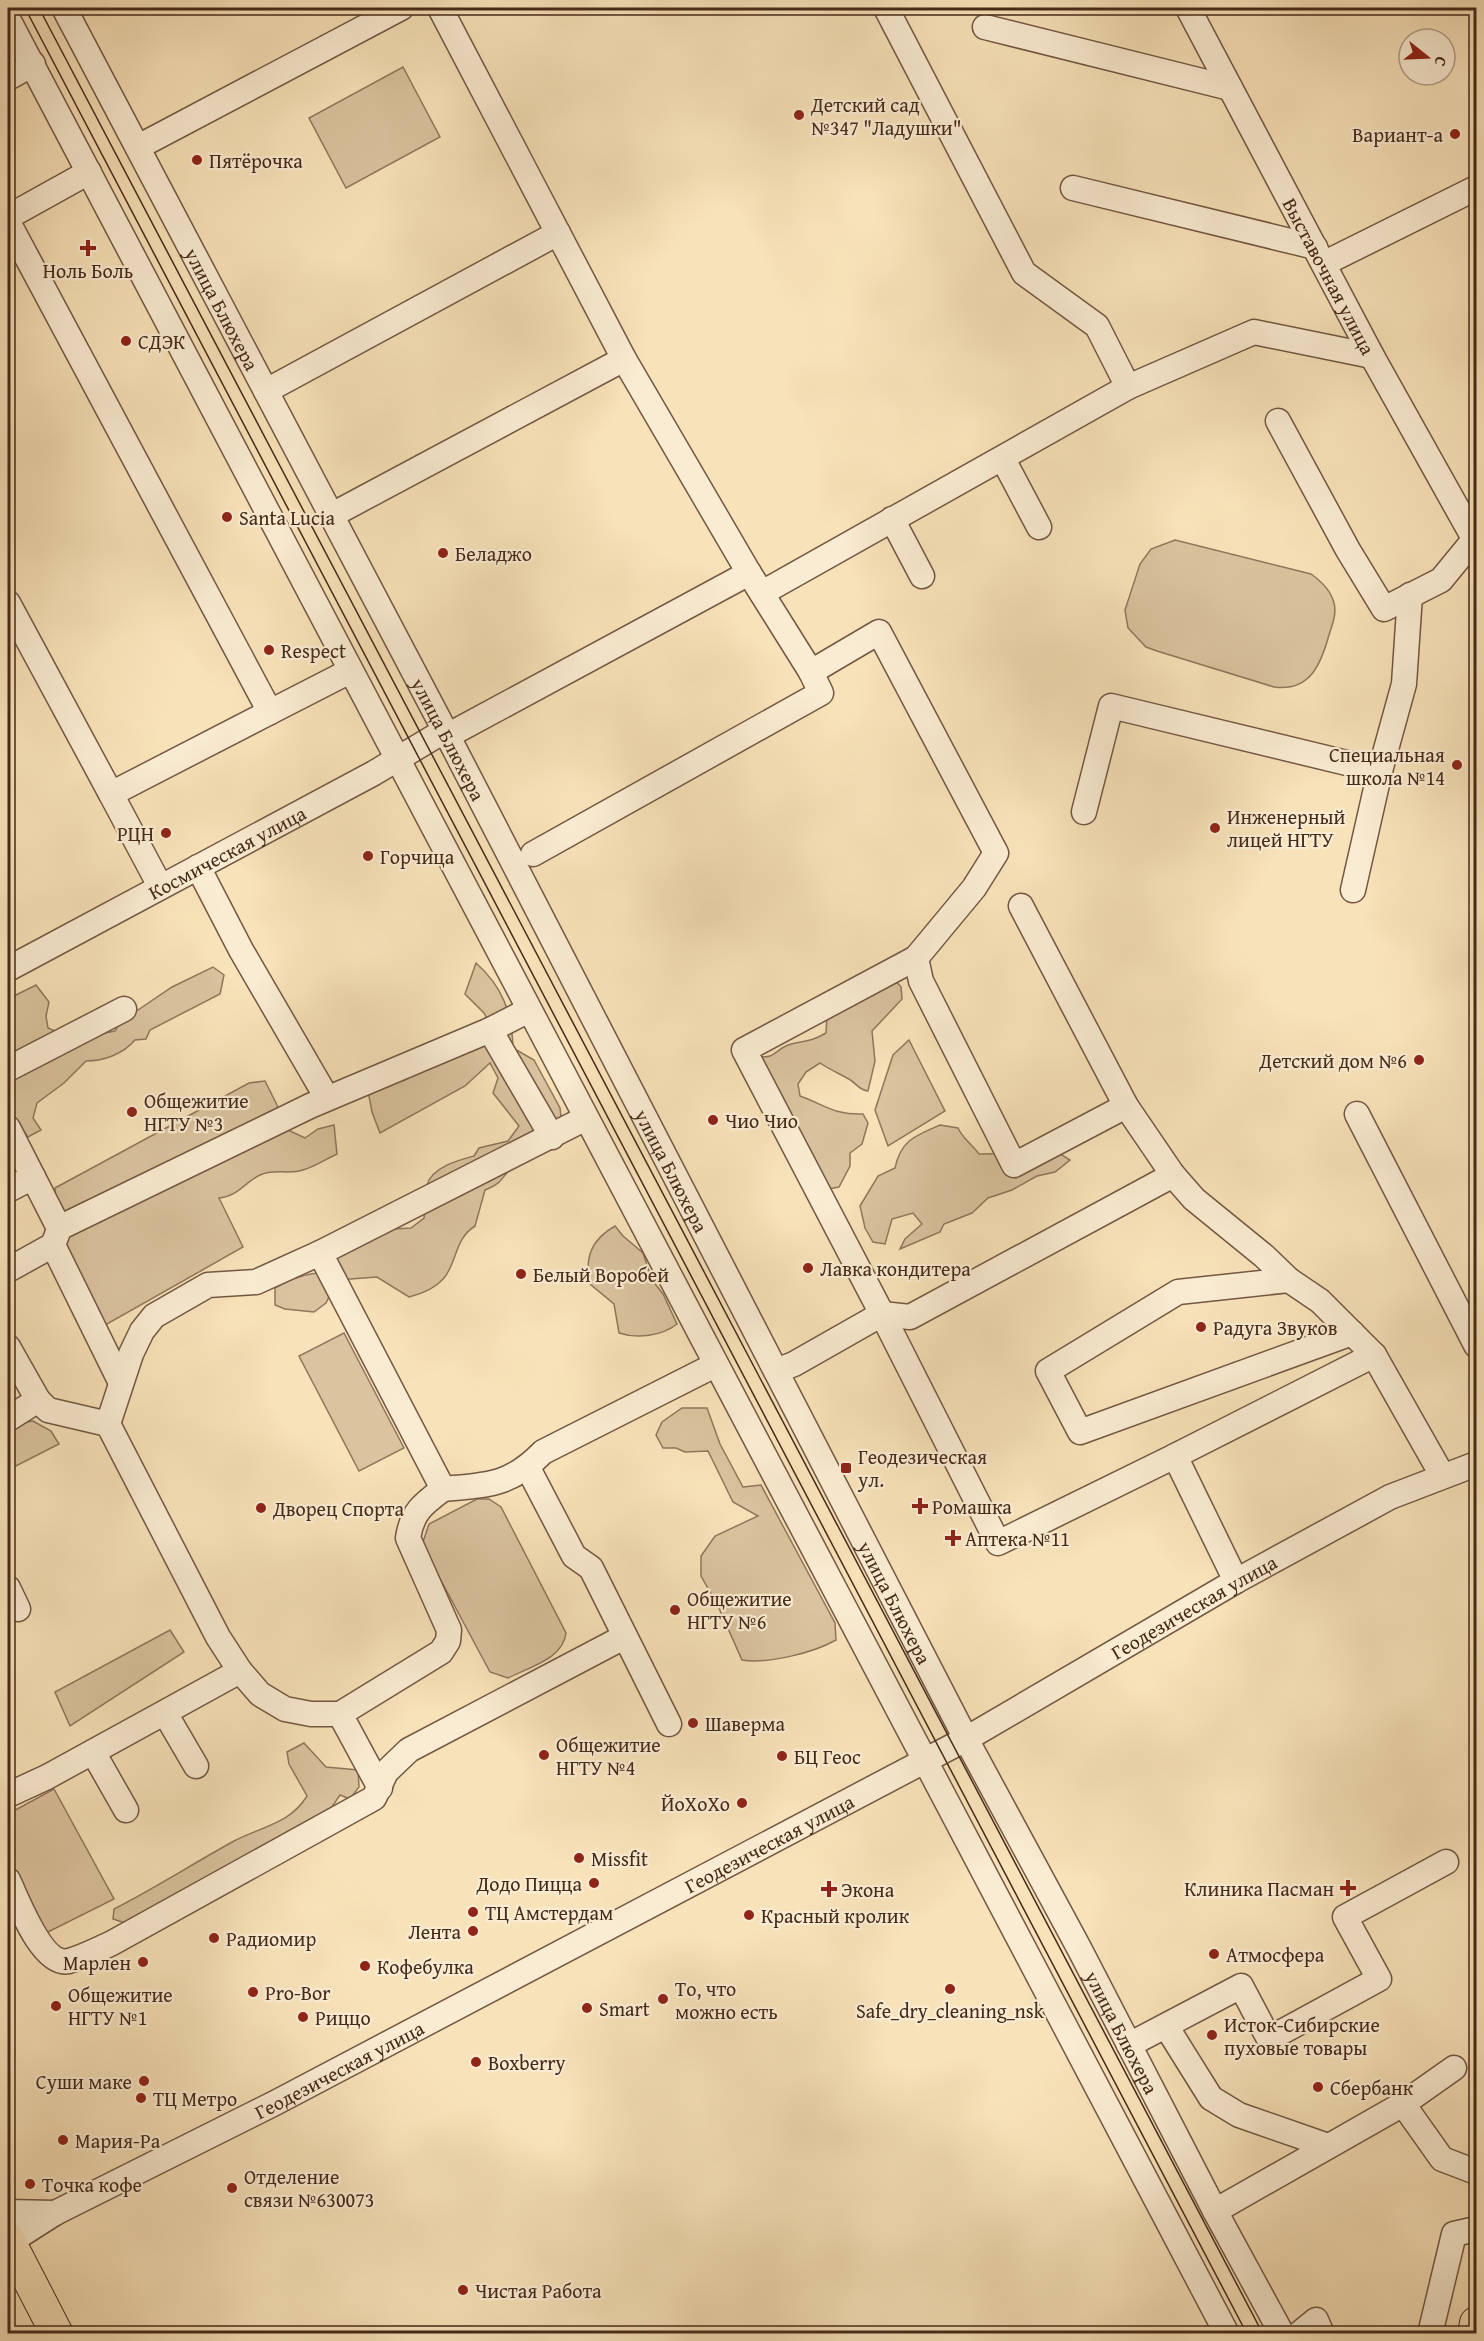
<svg xmlns="http://www.w3.org/2000/svg" width="1484" height="2341" viewBox="0 0 1484 2341" font-family="'Gentium Book Plus',serif">
<rect width="100%" height="100%" fill="#f8e2b9"/>
<filter id="stains"><feTurbulence type="fractalNoise" baseFrequency=".00333" numOctaves="4"/><feColorMatrix values="0 0 0 0 .2 0 0 0 0 .09 0 0 0 0 .02 0 0 0 .5 -.17"/></filter>
<radialGradient id="worn" r=".72"><stop offset=".6" stop-color="#630" stop-opacity="0"/><stop offset="1" stop-color="#630" stop-opacity=".3"/></radialGradient>
<!-- green -->
<g fill="#dac39e" stroke="#90765c" stroke-width="1.5">
<path d="M 403,67 L 440,137 L 346,188 L 309,118 Z"/>
<path d="M 1175,540 L 1311,574 C 1321,581 1331,591 1334,603 C 1337,614 1332,625 1329,635 C 1321,664 1310,692 1274,687 L 1157,651 L 1146,647 L 1128,628 L 1125,610 L 1140,564 L 1151,549 Z"/>
<path d="M 476,963 C 503,987 512,1013 513,1048 L 534,1060 L 560,1108 L 563,1135 L 552,1149 C 537,1152 525,1155 513,1166 C 501,1178 503,1183 485,1190 L 475,1226 C 444,1246 467,1283 409,1297 L 377,1277 L 337,1280 L 326,1303 L 314,1312 L 285,1309 L 275,1305 L 275,1288 C 292,1278 305,1274 325,1272 L 331,1257 L 393,1229 L 411,1228 L 424,1218 C 426,1208 424,1195 427,1185 C 432,1167 459,1160 474,1156 L 479,1148 L 508,1141 L 519,1126 L 493,1093 L 498,1078 L 490,1063 L 465,1086 L 380,1133 L 372,1112 L 366,1080 L 491,1026 L 484,1013 L 465,994 Z"/>
<path d="M 213,967 L 224,975 L 220,994 L 150,1030 L 146,1039 L 135,1040 C 123,1054 104,1061 86,1061 L 64,1083 L 37,1103 L 33,1118 L 41,1130 L 28,1137 L 8,1109 L 8,999 L 36,985 L 49,1002 L 46,1016 L 48,1028 L 73,1039 L 115,1031 L 126,1012 L 134,1009 L 138,1010 L 172,987 Z"/>
<path d="M 896,981 L 901,987 L 902,999 L 872,1031 L 875,1061 L 868,1091 C 858,1090 856,1082 847,1078 C 838,1073 829,1069 820,1063 L 806,1072 L 798,1084 L 800,1096 C 825,1105 834,1115 863,1114 L 868,1123 L 862,1144 L 850,1153 L 850,1166 L 839,1187 L 824,1190 L 801,1145 L 796,1123 L 783,1112 L 757,1055 C 773,1061 775,1050 788,1045 C 804,1040 809,1043 826,1033 L 827,1015 Z"/>
<path d="M 909,1040 L 945,1111 L 888,1146 L 875,1110 L 893,1055 Z"/>
<path d="M 265,1081 L 277,1105 L 279,1122 L 290,1131 L 305,1138 L 318,1129 L 334,1125 L 337,1154 C 326,1159 314,1167 303,1170 C 289,1175 274,1168 260,1175 C 245,1182 237,1197 219,1198 L 243,1247 L 100,1328 L 58,1241 L 55,1188 L 249,1083 Z"/>
<path d="M 940,1125 L 958,1128 C 963,1139 972,1144 979,1154 L 1059,1153 L 1070,1160 L 1055,1172 L 1037,1176 L 1012,1190 L 988,1198 L 972,1213 L 944,1224 L 940,1232 L 900,1249 L 905,1239 L 922,1224 L 913,1213 L 892,1219 L 885,1244 L 873,1242 L 865,1228 L 860,1206 L 878,1176 L 895,1168 C 901,1140 915,1136 940,1125 Z"/>
<path d="M 615,1226 L 623,1236 L 643,1253 L 652,1280 L 663,1294 L 677,1324 C 662,1336 637,1339 619,1333 L 614,1304 L 590,1284 C 584,1257 592,1239 615,1226 Z"/>
<path d="M 344,1333 L 404,1448 L 359,1471 L 299,1356 Z"/>
<path d="M 682,1408 L 707,1408 L 720,1444 L 743,1487 L 761,1485 L 835,1623 L 836,1640 C 813,1653 768,1664 742,1660 L 718,1606 L 701,1576 L 701,1556 L 715,1536 L 758,1516 L 733,1502 L 708,1451 L 685,1452 L 676,1448 L 663,1448 L 656,1435 L 662,1422 Z"/>
<path d="M 33,1421 L 51,1431 L 59,1444 L 8,1470 L 8,1433 L 27,1422 Z"/>
<path d="M 477,1499 L 489,1499 L 501,1507 L 566,1633 C 563,1659 529,1667 508,1678 L 490,1672 L 422,1545 L 429,1524 Z"/>
<path d="M 170,1630 L 184,1652 L 70,1726 L 55,1692 Z"/>
<path d="M 304,1743 L 326,1767 L 358,1770 L 359,1787 L 350,1799 L 340,1795 L 328,1813 L 128,1924 L 113,1919 L 114,1909 C 155,1888 194,1863 234,1841 C 260,1827 290,1824 307,1796 L 289,1764 L 287,1752 Z"/>
<path d="M 54,1789 L 114,1899 L 46,1933 L 8,1860 L 8,1814 Z"/>
</g>
<g fill="none" stroke-linecap="round" stroke-linejoin="round">
<defs>
<g id="minor">
<path id="s1" d="M 64,8 L 455,750 L 966,1739 L 1079,1948 L 1215,2211 L 1282,2334"/>
<path d="M 440,8 L 624,359 L 749,573 L 811,672 L 879,632 L 996,853 L 974,888 L 916,958 L 744,1050 L 882,1314 L 794,1364 L 776,1371"/>
<path d="M 886,8 L 1024,273 L 1097,326 L 1128,387 L 1254,332 L 1372,356"/>
<path id="s2" d="M 1188,8 L 1372,356 L 1476,542"/>
<path d="M 8,19 L 1227,2334"/>
<path d="M 985,27 L 1230,88"/>
<path d="M 8,78 L 33,64"/>
<path d="M 138,147 L 401,8"/>
<path d="M 1073,188 L 1315,247"/>
<path d="M 8,217 L 89,172"/>
<path d="M 8,222 L 270,712 L 350,671"/>
<path d="M 1325,263 L 1476,188"/>
<path d="M 266,391 L 558,233"/>
<path d="M 1278,421 L 1348,550 L 1384,609 L 1441,580 L 1473,541"/>
<path d="M 1003,459 L 1039,527"/>
<path d="M 332,515 L 624,359"/>
<path d="M 892,519 L 922,576"/>
<path d="M 762,593 L 1128,387"/>
<path d="M 8,603 L 111,794 L 270,712"/>
<path d="M 447,736 L 749,573"/>
<path d="M 111,794 L 160,886"/>
<path d="M 1084,812 L 1111,706 L 1380,771 L 1404,684 L 1410,595"/>
<path d="M 533,854 L 821,693 L 811,672"/>
<path d="M 198,867 L 241,950 L 327,1098"/>
<path d="M 1353,890 L 1380,771"/>
<path d="M 1021,906 L 1126,1106 L 1173,1175 L 1194,1199 L 1264,1256 L 1289,1280 L 1320,1301 L 1374,1355"/>
<path d="M 916,958 L 921,981 L 1014,1165 L 1126,1106"/>
<path id="s3" d="M 8,969 L 374,773 L 444,731"/>
<path d="M 490,1030 L 552,1137"/>
<path d="M 8,1069 L 124,1009"/>
<path d="M 1357,1114 L 1476,1345"/>
<path d="M 586,1118 L 320,1253 L 443,1489 C 487,1485 510,1486 543,1452 L 715,1365"/>
<path d="M 8,1128 L 59,1228 L 310,1106 L 490,1030 L 529,1010"/>
<path d="M 8,1190 L 33,1177"/>
<path d="M 53,1245 L 121,1383"/>
<path d="M 8,1270 L 53,1245 L 58,1232"/>
<path d="M 1289,1280 L 1178,1292 L 1048,1371 L 1080,1432 L 1352,1333"/>
<path d="M 882,1314 L 998,1543 L 1175,1456 L 1236,1581"/>
<path d="M 882,1314 L 910,1317 L 1173,1175"/>
<path d="M 8,1347 L 38,1400"/>
<path d="M 8,1419 L 38,1400 L 48,1410 L 108,1424 L 131,1354 L 142,1331 L 154,1316 L 208,1285 L 256,1282 L 320,1253"/>
<path d="M 108,1424 L 218,1637 L 240,1671 L 260,1694 L 285,1709 L 311,1714 L 340,1714 L 441,1652 L 448,1641 L 449,1630 L 408,1538 C 412,1512 423,1504 443,1489"/>
<path d="M 1175,1456 L 1374,1355 L 1442,1475"/>
<path d="M 528,1468 L 574,1556 L 591,1568 L 669,1724"/>
<path d="M 8,1588 L 18,1609"/>
<path d="M 165,1713 L 196,1766"/>
<path d="M 340,1714 L 380,1788"/>
<path d="M 93,1752 L 126,1810"/>
<path d="M 8,1795 L 47,1777 L 240,1671"/>
<path d="M 8,1880 C 18,1901 42,1967 69,1961 C 84,1957 99,1949 112,1943 L 374,1798 L 386,1772 L 409,1750 L 624,1637"/>
<path d="M 1166,2026 L 1211,2098 L 1239,2115 L 1328,2146"/>
<path d="M 1129,2045 L 1241,1986 L 1269,2039 L 1379,1979 L 1345,1917 L 1446,1862"/>
<path d="M 1403,2104 L 1442,2159 L 1476,2172"/>
<path d="M 1215,2211 L 1403,2104 L 1454,2068"/>
<path d="M 8,2212 L 55,2213"/>
<path id="s4" d="M 8,2243 L 55,2213 L 275,2103 L 966,1739 L 1236,1581 L 1390,1497 L 1476,1464"/>
<path d="M 1299,2334 L 1316,2320 L 1322,2334"/>
<path d="M 1430,2334 L 1454,2234 L 1476,2229"/>
</g>
<g id="major">
<path d="M 8,2239 L 57,2334"/>
<path d="M 1474,2334 L 1476,2323"/>
</g>
</defs>
<!-- minor casing -->
<use href="#minor" stroke="#725742" stroke-width="27"/>
<!-- major casing -->
<use href="#major" stroke="#45291a" stroke-width="34"/>
<!-- minor -->
<use href="#minor" stroke="#faecd2" stroke-width="24"/>
<!-- major -->
<use href="#major" stroke="#f8e2b9" stroke-width="32"/>
<!-- tram -->
<g stroke="#45291a" stroke-width="1.5">
<path d="M 25,8 L 1247,2334"/>
<path d="M 39,8 L 1263,2334"/>
</g>
</g>
<!-- markers -->
<g fill="#8f2418" stroke="#faecd2" stroke-width="2">
<circle cx="799" cy="115" r="6"/>
<circle cx="1455" cy="134" r="6"/>
<circle cx="197" cy="160" r="6"/>
<path d="M85 239h6v6h6v6h-6v6h-6v-6h-6v-6h6z"/>
<circle cx="126" cy="341" r="6"/>
<circle cx="227" cy="517" r="6"/>
<circle cx="443" cy="553" r="6"/>
<circle cx="269" cy="650" r="6"/>
<circle cx="1457" cy="765" r="6"/>
<circle cx="1215" cy="828" r="6"/>
<circle cx="166" cy="833" r="6"/>
<circle cx="368" cy="856" r="6"/>
<circle cx="1419" cy="1060" r="6"/>
<circle cx="132" cy="1112" r="6"/>
<circle cx="713" cy="1120" r="6"/>
<circle cx="808" cy="1268" r="6"/>
<circle cx="521" cy="1274" r="6"/>
<circle cx="1201" cy="1327" r="6"/>
<rect x="840" y="1462" width="12" height="12" rx="3"/>
<path d="M917 1497h6v6h6v6h-6v6h-6v-6h-6v-6h6z"/>
<circle cx="261" cy="1508" r="6"/>
<path d="M950 1529h6v6h6v6h-6v6h-6v-6h-6v-6h6z"/>
<circle cx="675" cy="1610" r="6"/>
<circle cx="693" cy="1723" r="6"/>
<circle cx="544" cy="1755" r="6"/>
<circle cx="782" cy="1756" r="6"/>
<circle cx="742" cy="1803" r="6"/>
<circle cx="579" cy="1858" r="6"/>
<circle cx="594" cy="1883" r="6"/>
<path d="M1345 1879h6v6h6v6h-6v6h-6v-6h-6v-6h6z"/>
<path d="M826 1880h6v6h6v6h-6v6h-6v-6h-6v-6h6z"/>
<circle cx="473" cy="1912" r="6"/>
<circle cx="749" cy="1915" r="6"/>
<circle cx="473" cy="1931" r="6"/>
<circle cx="214" cy="1938" r="6"/>
<circle cx="1214" cy="1954" r="6"/>
<circle cx="143" cy="1962" r="6"/>
<circle cx="365" cy="1966" r="6"/>
<circle cx="950" cy="1989" r="6"/>
<circle cx="253" cy="1992" r="6"/>
<circle cx="663" cy="1999" r="6"/>
<circle cx="56" cy="2006" r="6"/>
<circle cx="587" cy="2008" r="6"/>
<circle cx="303" cy="2017" r="6"/>
<circle cx="1212" cy="2035" r="6"/>
<circle cx="476" cy="2062" r="6"/>
<circle cx="144" cy="2081" r="6"/>
<circle cx="1318" cy="2087" r="6"/>
<circle cx="141" cy="2098" r="6"/>
<circle cx="63" cy="2140" r="6"/>
<circle cx="30" cy="2184" r="6"/>
<circle cx="232" cy="2188" r="6"/>
<circle cx="463" cy="2290" r="6"/>
</g>
<g text-anchor="middle" dominant-baseline="central" stroke-width="4.5" stroke-linejoin="round" paint-order="stroke">
<!-- poi labels -->
<g font-size="20" fill="#45291a" stroke="#faecd2" text-anchor="start">
<text x="811" y="104">Детский сад<tspan x="811" dy="23">№347 "Ладушки"</tspan></text>
<text x="1443" y="134" text-anchor="end">Вариант-а</text>
<text x="209" y="160">Пятёрочка</text>
<text x="88" y="270" text-anchor="middle">Ноль Боль</text>
<text x="138" y="341">СДЭК</text>
<text x="239" y="517">Santa Lucia</text>
<text x="455" y="553">Беладжо</text>
<text x="281" y="650">Respect</text>
<text x="1445" y="754" text-anchor="end">Специальная<tspan x="1445" dy="23">школа №14</tspan></text>
<text x="1227" y="816">Инженерный<tspan x="1227" dy="23">лицей НГТУ</tspan></text>
<text x="154" y="833" text-anchor="end">РЦН</text>
<text x="380" y="856">Горчица</text>
<text x="1407" y="1060" text-anchor="end">Детский дом №6</text>
<text x="144" y="1100">Общежитие<tspan x="144" dy="23">НГТУ №3</tspan></text>
<text x="725" y="1120">Чио Чио</text>
<text x="820" y="1268">Лавка кондитера</text>
<text x="533" y="1274">Белый Воробей</text>
<text x="1213" y="1327">Радуга Звуков</text>
<text x="858" y="1456">Геодезическая<tspan x="858" dy="23">ул.</tspan></text>
<text x="932" y="1506">Ромашка</text>
<text x="273" y="1508">Дворец Спорта</text>
<text x="965" y="1538">Аптека №11</text>
<text x="687" y="1598">Общежитие<tspan x="687" dy="23">НГТУ №6</tspan></text>
<text x="705" y="1723">Шаверма</text>
<text x="556" y="1744">Общежитие<tspan x="556" dy="23">НГТУ №4</tspan></text>
<text x="794" y="1756">БЦ Геос</text>
<text x="730" y="1803" text-anchor="end">ЙоХоХо</text>
<text x="591" y="1858">Missfit</text>
<text x="582" y="1883" text-anchor="end">Додо Пицца</text>
<text x="1334" y="1888" text-anchor="end">Клиника Пасман</text>
<text x="841" y="1889">Экона</text>
<text x="485" y="1912">ТЦ Амстердам</text>
<text x="761" y="1915">Красный кролик</text>
<text x="461" y="1931" text-anchor="end">Лента</text>
<text x="226" y="1938">Радиомир</text>
<text x="1226" y="1954">Атмосфера</text>
<text x="131" y="1962" text-anchor="end">Марлен</text>
<text x="377" y="1966">Кофебулка</text>
<text x="675" y="1988">То, что<tspan x="675" dy="23">можно есть</tspan></text>
<text x="265" y="1992">Pro-Bor</text>
<text x="68" y="1994">Общежитие<tspan x="68" dy="23">НГТУ №1</tspan></text>
<text x="599" y="2008">Smart</text>
<text x="950" y="2010" text-anchor="middle">Safe_dry_cleaning_nsk</text>
<text x="315" y="2017">Риццо</text>
<text x="1224" y="2024">Исток-Сибирские<tspan x="1224" dy="23">пуховые товары</tspan></text>
<text x="488" y="2062">Boxberry</text>
<text x="132" y="2081" text-anchor="end">Суши маке</text>
<text x="1330" y="2087">Сбербанк</text>
<text x="153" y="2098">ТЦ Метро</text>
<text x="75" y="2140">Мария-Ра</text>
<text x="244" y="2176">Отделение<tspan x="244" dy="23">связи №630073</tspan></text>
<text x="42" y="2184">Точка кофе</text>
<text x="475" y="2290">Чистая Работа</text>
</g>
<!-- street labels -->
<g font-size="20" fill="#45291a" stroke="#faecd2">
<text stroke="none"><textPath href="#s2" startOffset="303">Выставочная улица</textPath></text>
<text stroke="none"><textPath href="#s1" startOffset="340">улица Блюхера</textPath></text>
<text stroke="none"><textPath href="#s1" startOffset="826">улица Блюхера</textPath></text>
<text stroke="none"><textPath href="#s3" startOffset="248">Космическая улица</textPath></text>
<text stroke="none"><textPath href="#s1" startOffset="1312">улица Блюхера</textPath></text>
<text stroke="none"><textPath href="#s1" startOffset="1798">улица Блюхера</textPath></text>
<text stroke="none"><textPath href="#s4" startOffset="1346">Геодезическая улица</textPath></text>
<text stroke="none"><textPath href="#s4" startOffset="860">Геодезическая улица</textPath></text>
<text stroke="none"><textPath href="#s1" startOffset="2284">улица Блюхера</textPath></text>
<text stroke="none"><textPath href="#s4" startOffset="374">Геодезическая улица</textPath></text>
</g>
</g>
<!-- margin -->
<rect width="1484" height="2341" fill="none" stroke="#f8e2b9" stroke-width="30"/>
<rect x="9" y="9" width="1466" height="2323" fill="none" stroke="#45291a" stroke-width="3"/>
<rect x="15" y="15" width="1454" height="2311" fill="none" stroke="#45291a" stroke-width="1.5"/>
<!-- north arrow -->
<g transform="translate(1427 57) rotate(108)"><circle r="28" fill="#faecd2" stroke="#b29e88" stroke-width="1.5"/>
<path d="M0-4.5L10 22L0 15L-10 22Z" fill="#8f2418"/>
<text y="-9" font-size="16" font-weight="bold" text-anchor="middle" fill="#45291a">С</text>
</g>
<rect width="100%" height="100%" filter="url(#stains)"/>
<rect width="100%" height="100%" fill="url(#worn)"/>
</svg>
